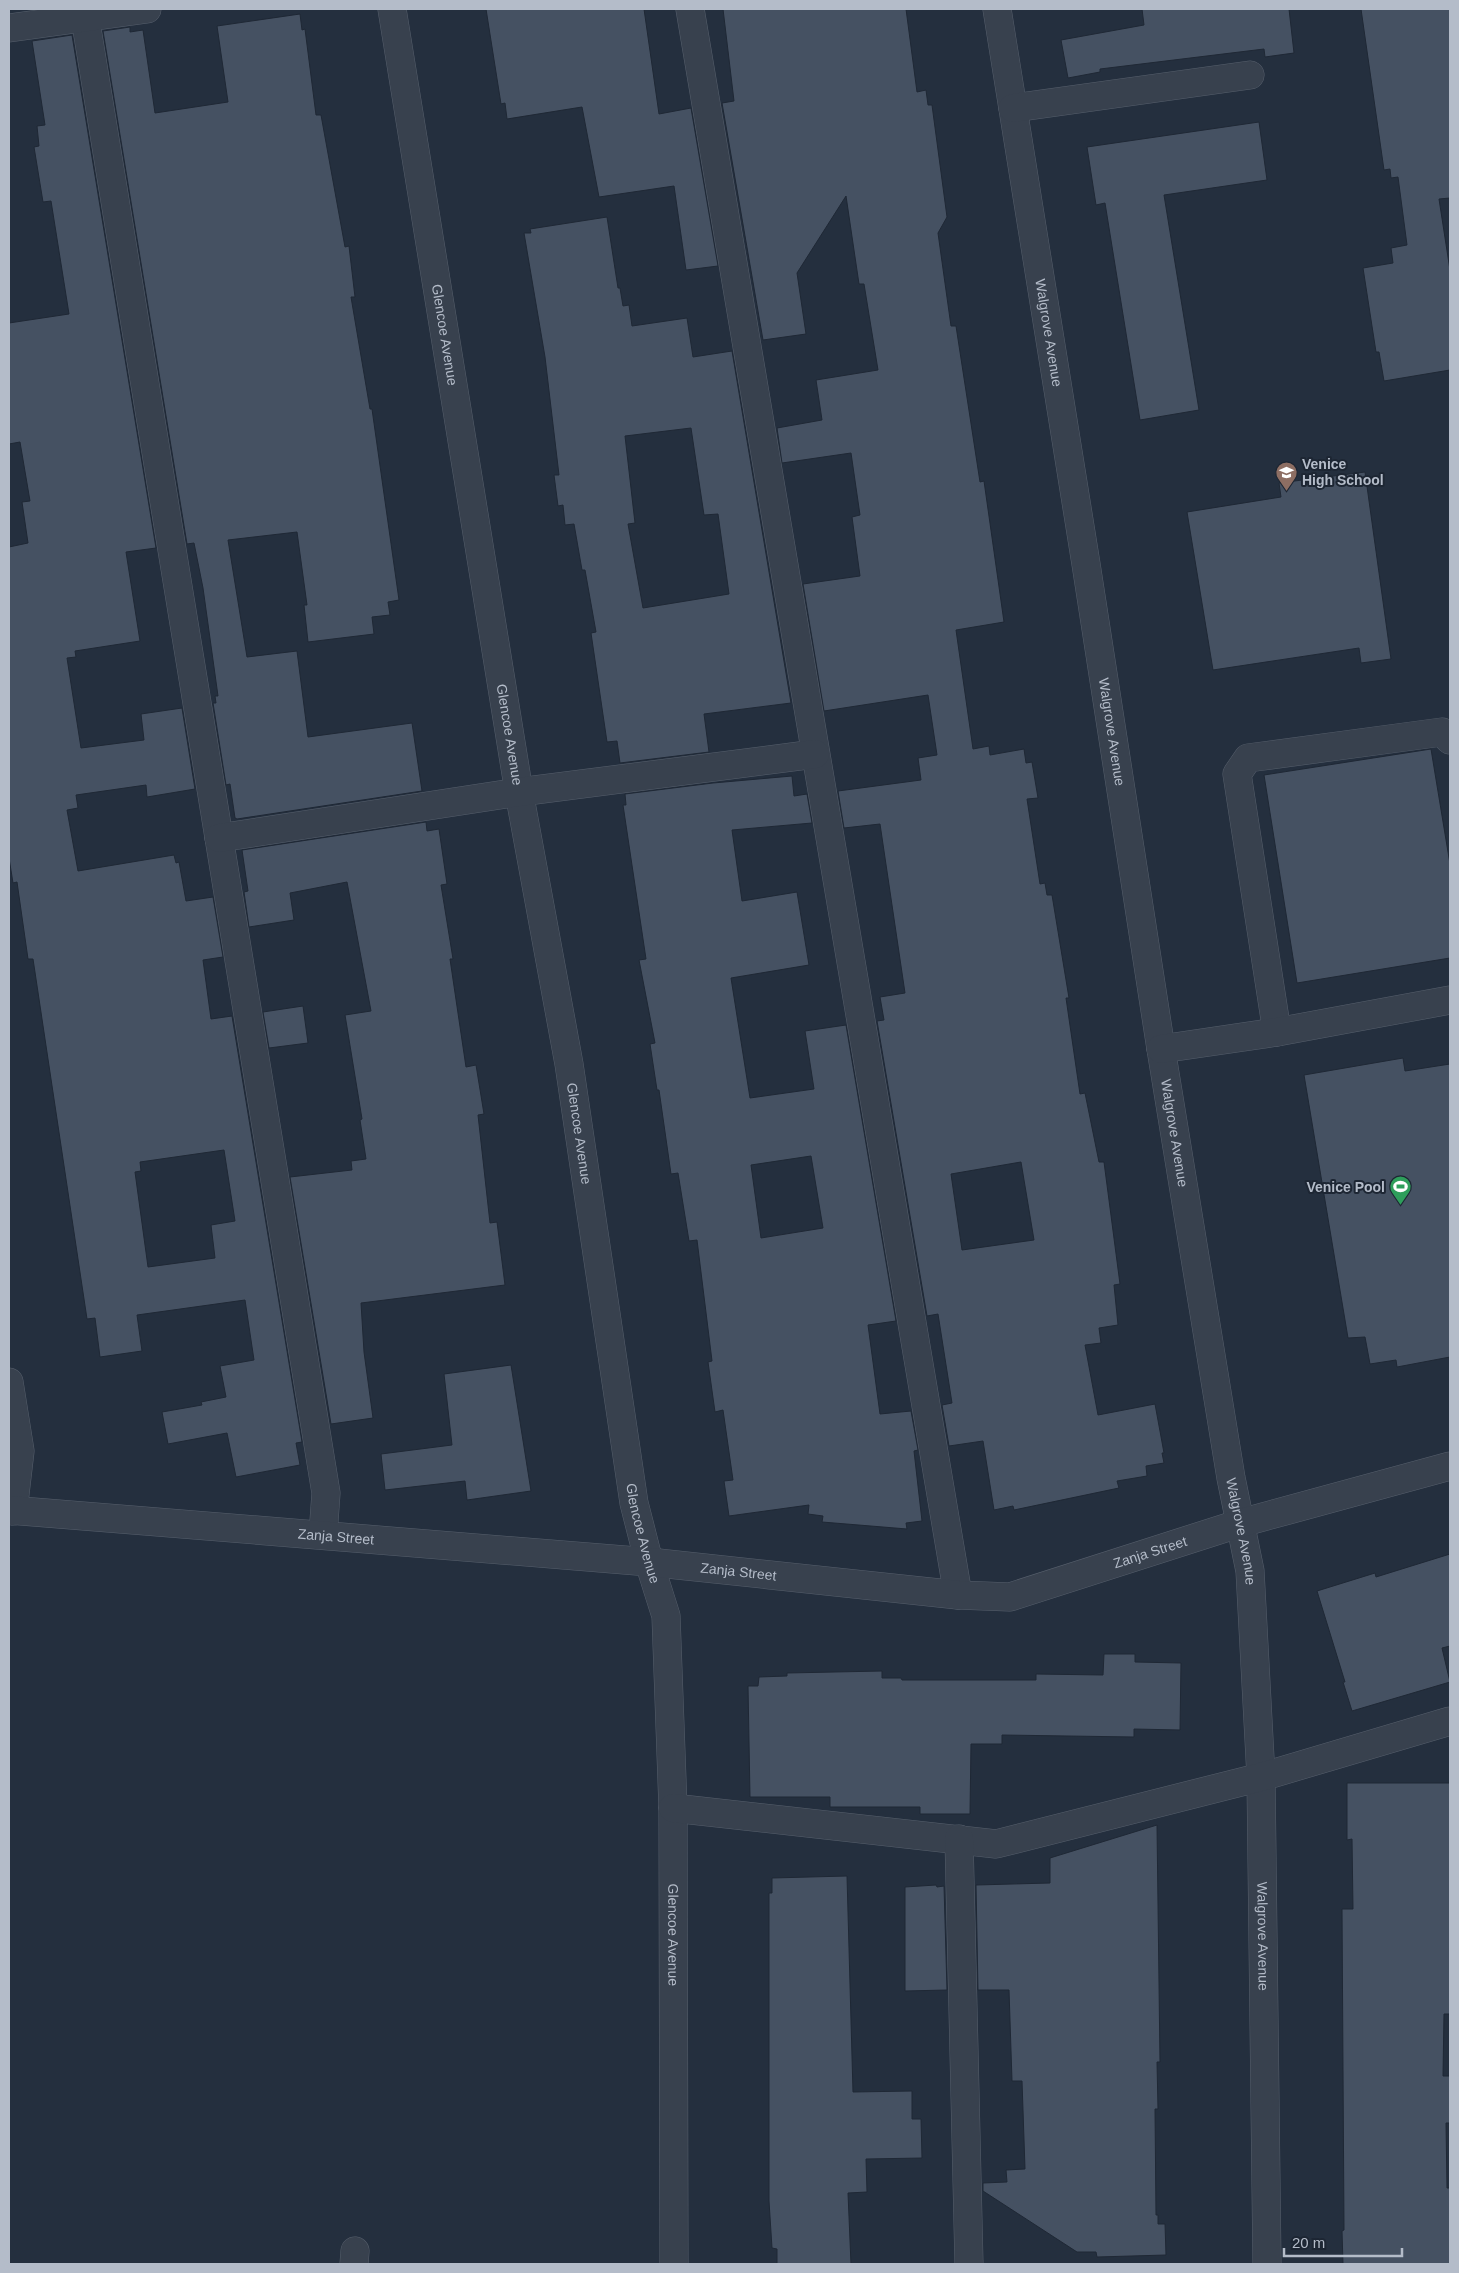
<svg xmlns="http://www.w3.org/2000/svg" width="1459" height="2273" viewBox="0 0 1459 2273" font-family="Arial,sans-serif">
<rect width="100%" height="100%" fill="#242f3e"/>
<!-- building -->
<g fill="#455162" stroke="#1f2835" fill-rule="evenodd">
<path d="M 486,9 L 644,9 L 659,114 L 691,108 L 718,266 L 686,270 L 674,186 L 599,197 L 582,107 L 507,119 L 505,103 L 501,104 Z"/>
<path d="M 723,9 L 906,9 L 917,92 L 926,90 L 928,105 L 932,105 L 947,217 L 938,233 L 951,326 L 956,326 L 980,482 L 984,481 L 1004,622 L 956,630 L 973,749 L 989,746 L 990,755 L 1024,749 L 1026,763 L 1032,762 L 1038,798 L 1027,799 L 1040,884 L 1045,883 L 1047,895 L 1052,895 L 1069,998 L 1066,998 L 1080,1094 L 1085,1093 L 1099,1162 L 1104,1162 L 1120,1284 L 1114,1285 L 1118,1325 L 1099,1328 L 1101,1343 L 1085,1345 L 1098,1415 L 1155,1404 L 1164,1453 L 1162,1453 L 1164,1463 L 1146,1466 L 1147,1476 L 1117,1481 L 1119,1488 L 1014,1510 L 1013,1506 L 994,1510 L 983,1441 L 949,1446 L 942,1405 L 952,1403 L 938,1314 L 927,1316 L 877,1021 L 884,1020 L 880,997 L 905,993 L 880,824 L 844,828 L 838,791 L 921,780 L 918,758 L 937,755 L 928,695 L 824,711 L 803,584 L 860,576 L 852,517 L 860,515 L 851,453 L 782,463 L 777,428 L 822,420 L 816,380 L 878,370 L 864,284 L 859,284 L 846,196 L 797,273 L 806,334 L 763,340 L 722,103 L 734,101 ZM 1021,1162 L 1034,1240 L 962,1250 L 951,1174 Z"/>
<path d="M 1142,9 L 1289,9 L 1294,53 L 1265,57 L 1264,49 L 1100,69 L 1100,72 L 1068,78 L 1061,40 L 1144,25 Z"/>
<path d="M 1361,9 L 1450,9 L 1450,198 L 1439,199 L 1450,270 L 1450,370 L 1384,381 L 1379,352 L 1376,352 L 1363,268 L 1393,263 L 1391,248 L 1407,245 L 1398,177 L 1391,178 L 1390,169 L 1384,170 Z"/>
<path d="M 300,14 L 302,30 L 305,29 L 316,115 L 321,115 L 345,247 L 349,246 L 355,297 L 351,297 L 370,409 L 372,409 L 399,600 L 388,602 L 390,615 L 372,617 L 374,634 L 308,642 L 304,605 L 307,605 L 297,532 L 228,540 L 247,657 L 297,651 L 308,737 L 412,723 L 422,791 L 237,819 L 235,818 L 230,784 L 226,785 L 213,703 L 216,703 L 215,696 L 218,696 L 203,588 L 194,543 L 187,544 L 103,31 L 130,27 L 130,32 L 143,30 L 155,113 L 228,102 L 217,26 Z"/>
<path d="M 72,35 L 156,548 L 126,552 L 140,641 L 75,651 L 76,657 L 67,658 L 81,748 L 144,740 L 141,714 L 182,708 L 195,789 L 147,797 L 146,785 L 76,795 L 78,808 L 67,810 L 78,871 L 174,855 L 176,863 L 179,862 L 186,901 L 213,897 L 223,957 L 203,960 L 211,1019 L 232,1016 L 302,1442 L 296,1443 L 300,1465 L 236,1477 L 227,1433 L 168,1444 L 162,1412 L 202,1405 L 201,1402 L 226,1397 L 220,1366 L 254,1360 L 245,1300 L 137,1315 L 142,1351 L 100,1357 L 95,1318 L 87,1319 L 33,959 L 28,959 L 17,882 L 13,883 L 9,858 L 9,547 L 28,543 L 22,502 L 30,501 L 20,442 L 9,444 L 9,323 L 69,314 L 51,201 L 43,202 L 34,147 L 39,146 L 37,126 L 45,125 L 32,41 ZM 224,1150 L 235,1221 L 211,1225 L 215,1258 L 148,1267 L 135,1172 L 141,1171 L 140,1162 Z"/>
<path d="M 1259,122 L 1267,180 L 1164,195 L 1199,410 L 1140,420 L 1105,203 L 1096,205 L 1087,147 Z"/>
<path d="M 607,217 L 618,288 L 620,288 L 623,306 L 629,305 L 632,326 L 687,318 L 693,357 L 732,351 L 791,703 L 704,714 L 709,752 L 620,763 L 617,741 L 607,742 L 591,633 L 596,632 L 585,570 L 582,570 L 574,524 L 565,525 L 563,505 L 558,506 L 554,475 L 559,475 L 545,357 L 524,233 L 531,233 L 530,229 ZM 691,428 L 704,515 L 718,514 L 729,594 L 643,608 L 628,524 L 635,523 L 625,436 Z"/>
<path d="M 1365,472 L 1391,659 L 1361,663 L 1359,648 L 1213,670 L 1187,512 L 1281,497 L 1279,483 Z"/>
<path d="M 1431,749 L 1450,864 L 1450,958 L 1297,983 L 1264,775 Z"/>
<path d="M 792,776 L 794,796 L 807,794 L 812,823 L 732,830 L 742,901 L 797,892 L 809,965 L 731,978 L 750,1098 L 814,1089 L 805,1031 L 846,1025 L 896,1321 L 868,1325 L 880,1414 L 911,1411 L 918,1450 L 914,1451 L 922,1521 L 906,1523 L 907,1529 L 822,1522 L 823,1516 L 808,1514 L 809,1505 L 729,1516 L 724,1481 L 733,1480 L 723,1410 L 715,1412 L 708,1362 L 712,1361 L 697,1240 L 689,1241 L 678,1173 L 671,1174 L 659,1090 L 657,1090 L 650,1044 L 655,1043 L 639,960 L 646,959 L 623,805 L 626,805 L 625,794 L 713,783 ZM 811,1156 L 823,1228 L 761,1238 L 751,1165 Z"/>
<path d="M 426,822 L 427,831 L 439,829 L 447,884 L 441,885 L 453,959 L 450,959 L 466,1067 L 476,1065 L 484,1114 L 478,1115 L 490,1223 L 497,1222 L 505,1285 L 361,1303 L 364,1352 L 373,1418 L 331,1424 L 290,1177 L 352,1170 L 351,1161 L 366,1159 L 360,1120 L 362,1119 L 345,1015 L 371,1011 L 347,882 L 290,893 L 294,920 L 249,927 L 244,892 L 248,891 L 242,850 Z"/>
<path d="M 303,1006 L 308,1043 L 269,1048 L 263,1012 Z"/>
<path d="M 1403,1058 L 1405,1071 L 1450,1064 L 1450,1357 L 1397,1367 L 1396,1360 L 1370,1364 L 1365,1337 L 1348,1338 L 1304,1075 Z"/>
<path d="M 511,1365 L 531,1491 L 467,1500 L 465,1481 L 385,1490 L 381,1454 L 452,1445 L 444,1374 Z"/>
<path d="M 1450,1554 L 1450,1646 L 1442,1648 L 1450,1682 L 1352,1711 L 1343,1682 L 1345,1682 L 1317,1591 L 1375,1573 L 1376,1577 Z"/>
<path d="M 1104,1654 L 1135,1654 L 1135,1662 L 1181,1663 L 1180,1730 L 1134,1729 L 1134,1737 L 1002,1735 L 1002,1744 L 971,1744 L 970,1814 L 920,1814 L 920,1807 L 830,1807 L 830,1797 L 750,1797 L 748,1686 L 758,1686 L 759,1677 L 787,1676 L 787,1673 L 882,1671 L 882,1678 L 901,1678 L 902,1680 L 1036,1680 L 1036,1674 L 1103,1675 Z"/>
<path d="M 1347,1783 L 1450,1783 L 1450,2014 L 1444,2014 L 1443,2076 L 1450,2076 L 1450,2123 L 1446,2123 L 1447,2188 L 1450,2188 L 1450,2264 L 1343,2264 L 1342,2231 L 1344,2230 L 1342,1909 L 1353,1909 L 1352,1839 L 1347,1840 Z"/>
<path d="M 1157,1825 L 1160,2062 L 1157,2062 L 1158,2109 L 1155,2109 L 1156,2215 L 1158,2215 L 1158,2224 L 1165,2224 L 1166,2255 L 1097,2257 L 1096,2252 L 1077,2252 L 983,2191 L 983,2183 L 1007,2182 L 1006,2170 L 1025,2169 L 1022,2081 L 1012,2081 L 1009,1990 L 978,1990 L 976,1885 L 1050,1883 L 1050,1858 Z"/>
<path d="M 847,1876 L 853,2092 L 912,2091 L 912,2119 L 921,2119 L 922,2158 L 866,2159 L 867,2192 L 848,2193 L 851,2264 L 777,2264 L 777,2249 L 772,2248 L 769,2201 L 769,1893 L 772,1893 L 772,1878 Z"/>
<path d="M 936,1885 L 937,1887 L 944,1886 L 947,1990 L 905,1991 L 905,1887 Z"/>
</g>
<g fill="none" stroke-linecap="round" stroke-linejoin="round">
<defs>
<g id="minor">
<path id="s1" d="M 392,9 L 519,792 L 569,1064 L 634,1503 L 649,1562 L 666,1616 L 673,1808 L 674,2264"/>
<path d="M 690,9 L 958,1595"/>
<path id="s2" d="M 997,9 L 1086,564 L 1161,1049 L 1231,1478 L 1250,1571 L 1261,1777 L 1267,2264"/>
<path d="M 85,17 L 326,1493 L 323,1535"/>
<path d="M 9,28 L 147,9"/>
<path d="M 1013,108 L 1250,75"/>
<path d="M 219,838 L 519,792 L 815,754"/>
<path d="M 1277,1032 L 1237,774 L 1248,758 L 1442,732 L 1450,740"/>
<path d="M 1161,1049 L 1277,1032 L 1450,1000"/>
<path d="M 9,1382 L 20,1451 L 13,1511"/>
<path id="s3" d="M 9,1510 L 649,1562 L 958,1595 L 1010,1597 L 1241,1523 L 1450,1466"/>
<path d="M 673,1808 L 996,1844 L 1261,1777 L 1450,1721"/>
<path d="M 959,1839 L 969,2264"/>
<path d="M 354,2264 L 355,2251"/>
</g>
</defs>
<!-- minor casing -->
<use href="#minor" stroke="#565f6c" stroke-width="29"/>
<!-- minor -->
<use href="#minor" stroke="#38414e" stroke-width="28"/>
</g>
<!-- icons -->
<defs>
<symbol id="school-pin" viewBox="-11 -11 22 30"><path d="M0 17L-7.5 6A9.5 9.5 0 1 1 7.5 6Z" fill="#8d6e63" stroke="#1d2633"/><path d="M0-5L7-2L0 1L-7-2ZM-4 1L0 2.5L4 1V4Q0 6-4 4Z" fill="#fff"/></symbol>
<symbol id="stadium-pin" viewBox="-11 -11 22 30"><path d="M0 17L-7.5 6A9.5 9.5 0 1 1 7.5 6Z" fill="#2e9e5b" stroke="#1d2633"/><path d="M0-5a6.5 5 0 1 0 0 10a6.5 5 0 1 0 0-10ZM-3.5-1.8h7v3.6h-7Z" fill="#fff"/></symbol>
</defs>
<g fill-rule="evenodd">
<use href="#school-pin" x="1274" y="460" width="25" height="34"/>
<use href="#stadium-pin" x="1388" y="1174" width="25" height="34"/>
</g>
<g text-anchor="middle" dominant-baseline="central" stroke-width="4" stroke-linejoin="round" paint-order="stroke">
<!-- street labels -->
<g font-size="14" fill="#b4bcc9" stroke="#1d2633">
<text stroke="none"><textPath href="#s2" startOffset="328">Walgrove Avenue</textPath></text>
<text stroke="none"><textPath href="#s1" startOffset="330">Glencoe Avenue</textPath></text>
<text stroke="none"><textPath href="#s2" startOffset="732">Walgrove Avenue</textPath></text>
<text stroke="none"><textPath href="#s1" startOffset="735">Glencoe Avenue</textPath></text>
<text stroke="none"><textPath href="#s1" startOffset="1140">Glencoe Avenue</textPath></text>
<text stroke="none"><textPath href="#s2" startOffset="1138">Walgrove Avenue</textPath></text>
<text stroke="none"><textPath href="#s2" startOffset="1542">Walgrove Avenue</textPath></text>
<text stroke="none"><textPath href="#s1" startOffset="1545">Glencoe Avenue</textPath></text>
<text stroke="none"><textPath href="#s3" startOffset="328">Zanja Street</textPath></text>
<text stroke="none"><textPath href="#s3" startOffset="1152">Zanja Street</textPath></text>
<text stroke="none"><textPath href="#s3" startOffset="732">Zanja Street</textPath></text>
<text stroke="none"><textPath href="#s1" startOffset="1950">Glencoe Avenue</textPath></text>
<text stroke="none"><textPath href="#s2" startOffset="1948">Walgrove Avenue</textPath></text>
</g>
<!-- poi labels -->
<g font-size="14" font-weight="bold" fill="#b4bcc9" stroke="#1d2633" text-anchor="start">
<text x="1302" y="464">Venice<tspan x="1302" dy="16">High School</tspan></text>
<text x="1385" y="1187" text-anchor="end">Venice Pool</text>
</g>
</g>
<!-- border -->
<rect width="1459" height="2273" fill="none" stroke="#b4bcc9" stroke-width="20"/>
<!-- scale -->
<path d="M1284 2248v8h118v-8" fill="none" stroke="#b4bcc9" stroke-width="2.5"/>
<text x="1292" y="2248" font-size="15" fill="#b4bcc9" stroke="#1d2633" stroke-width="4" paint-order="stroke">20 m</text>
</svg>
